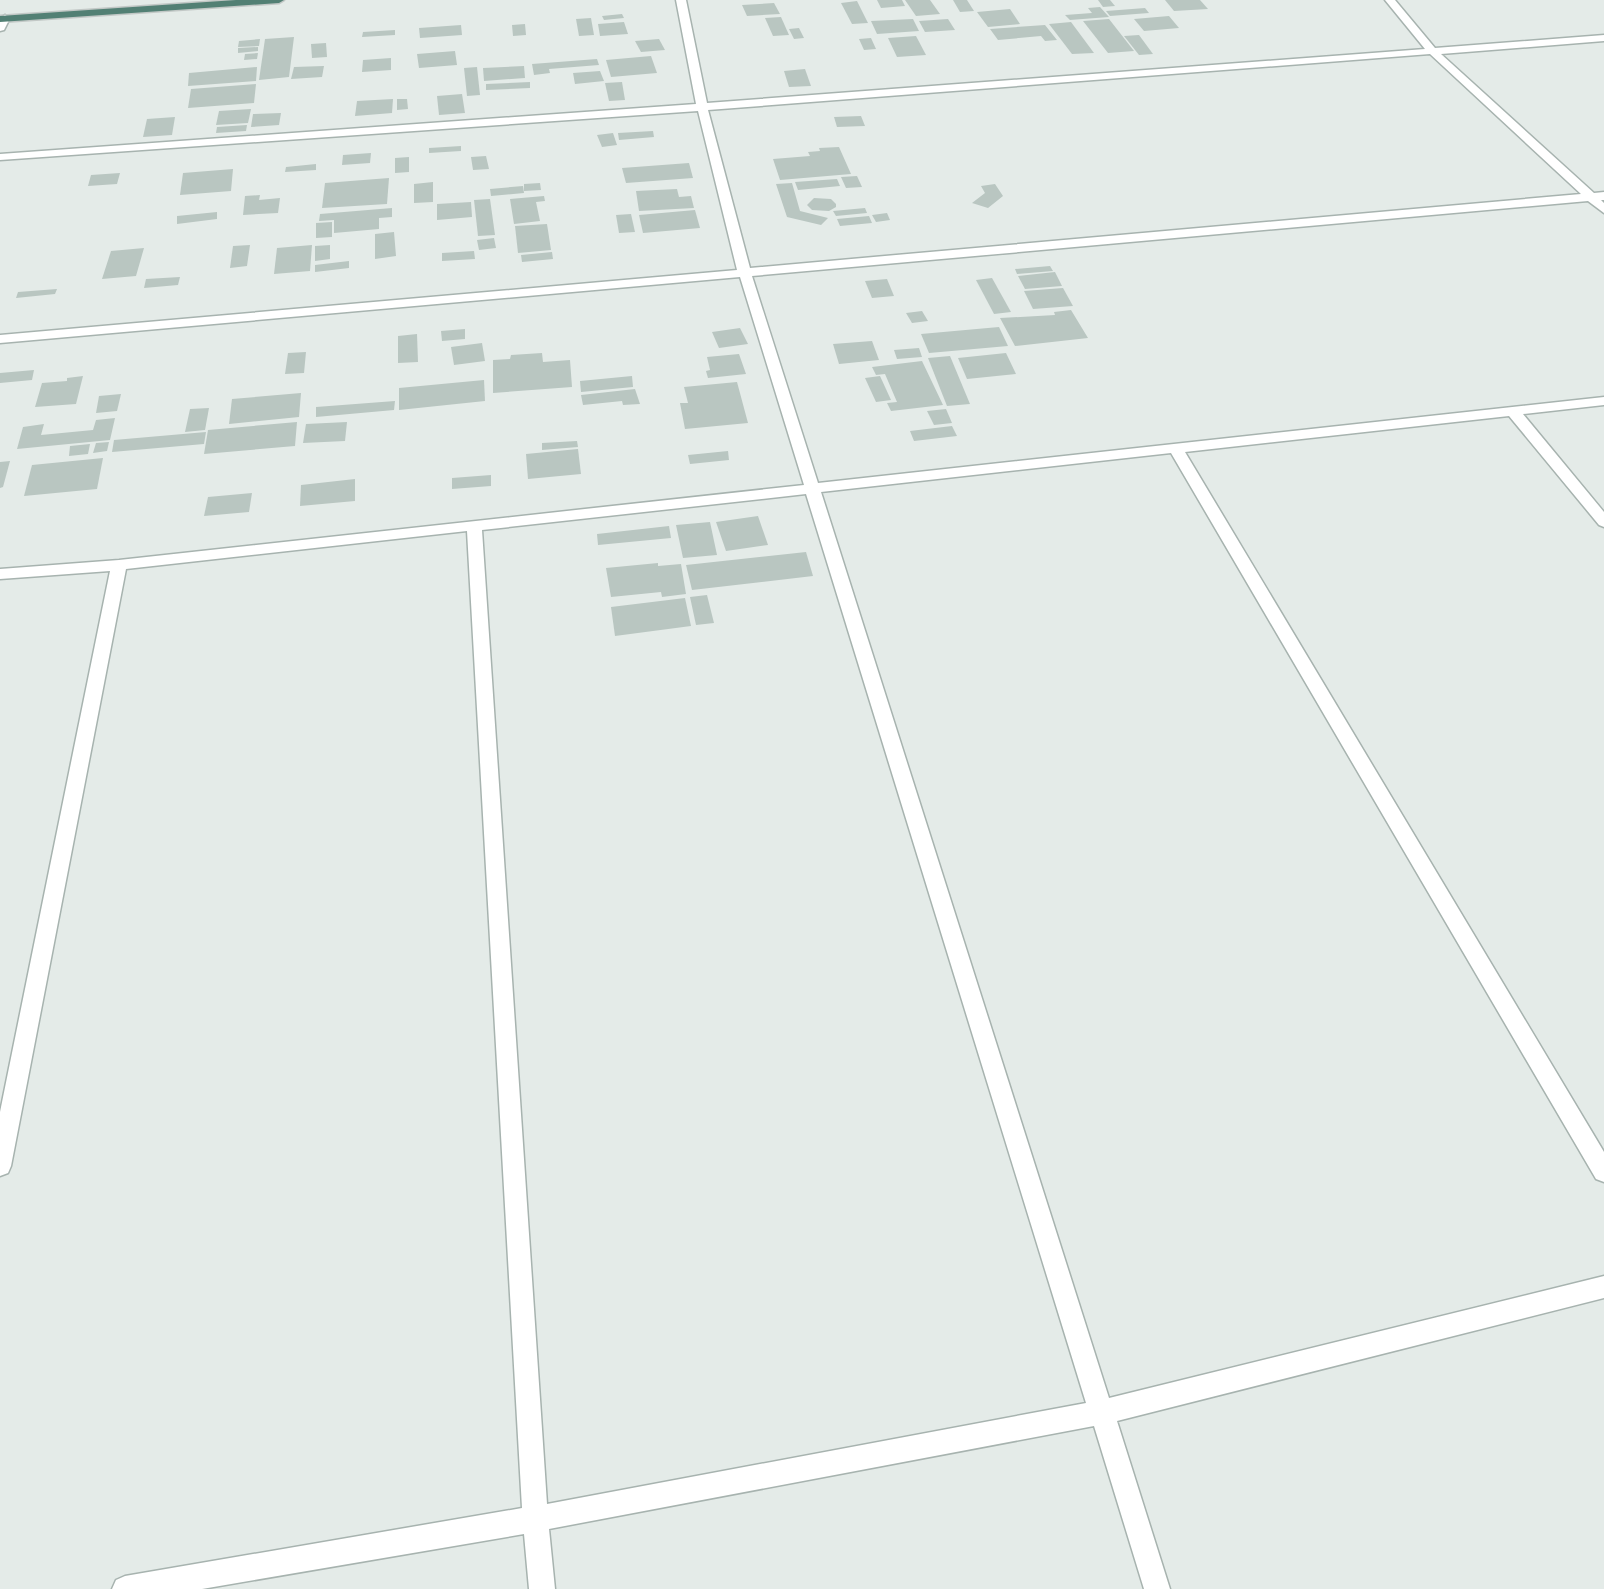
<svg xmlns="http://www.w3.org/2000/svg" width="1604" height="1589" viewBox="0 0 1604 1589" font-family="Barlow,sans-serif">
<rect width="100%" height="100%" fill="#e4ebe8"/>
<!-- building -->
<g fill="#b9c6c1">
<path d="M 877,0 L 902,0 L 905,6 L 881,8 Z"/>
<path d="M 905,0 L 930,0 L 940,14 L 916,16 Z"/>
<path d="M 953,0 L 967,0 L 974,11 L 960,12 Z"/>
<path d="M 1098,0 L 1110,0 L 1115,6 L 1103,7 Z"/>
<path d="M 1165,0 L 1200,0 L 1208,9 L 1174,11 Z"/>
<path d="M 857,1 L 868,23 L 852,24 L 841,3 Z"/>
<path d="M 774,3 L 780,14 L 747,16 L 742,5 Z"/>
<path d="M 1100,7 L 1109,17 L 1070,20 L 1065,15 L 1092,13 L 1088,8 Z"/>
<path d="M 1145,8 L 1149,13 L 1110,16 L 1106,11 Z"/>
<path d="M 1010,9 L 1020,24 L 988,27 L 977,12 Z"/>
<path d="M 622,14 L 624,18 L 604,20 L 602,16 Z"/>
<path d="M 1169,16 L 1179,28 L 1144,31 L 1134,19 Z"/>
<path d="M 781,17 L 789,35 L 773,36 L 765,18 Z"/>
<path d="M 591,18 L 594,35 L 579,36 L 576,19 Z"/>
<path d="M 913,19 L 919,31 L 877,34 L 871,21 Z"/>
<path d="M 948,19 L 955,30 L 925,32 L 919,21 Z"/>
<path d="M 1109,19 L 1134,51 L 1108,53 L 1083,21 Z"/>
<path d="M 624,22 L 628,34 L 600,36 L 598,24 Z"/>
<path d="M 1071,22 L 1094,53 L 1072,54 L 1049,24 Z"/>
<path d="M 525,24 L 526,35 L 513,36 L 512,25 Z"/>
<path d="M 461,25 L 462,35 L 420,38 L 419,28 Z"/>
<path d="M 1045,25 L 1057,40 L 1045,41 L 1041,36 L 998,40 L 990,29 Z"/>
<path d="M 799,28 L 804,38 L 794,39 L 789,29 Z"/>
<path d="M 395,30 L 395,35 L 362,37 L 363,32 Z"/>
<path d="M 1139,35 L 1153,54 L 1139,55 L 1124,36 Z"/>
<path d="M 916,36 L 926,55 L 897,57 L 888,38 Z"/>
<path d="M 294,37 L 289,77 L 259,80 L 265,39 Z"/>
<path d="M 871,38 L 876,49 L 864,50 L 859,39 Z"/>
<path d="M 260,39 L 259,46 L 238,47 L 239,41 Z"/>
<path d="M 659,39 L 665,50 L 641,52 L 635,41 Z"/>
<path d="M 326,43 L 327,57 L 312,58 L 311,44 Z"/>
<path d="M 258,47 L 258,51 L 238,53 L 238,48 Z"/>
<path d="M 455,51 L 457,65 L 419,68 L 417,54 Z"/>
<path d="M 258,53 L 257,59 L 244,60 L 245,54 Z"/>
<path d="M 651,56 L 657,73 L 611,77 L 606,60 Z"/>
<path d="M 391,58 L 391,70 L 362,72 L 363,60 Z"/>
<path d="M 597,59 L 599,65 L 549,69 L 550,73 L 534,75 L 532,64 Z"/>
<path d="M 324,66 L 322,77 L 291,79 L 294,67 Z"/>
<path d="M 524,66 L 525,78 L 484,81 L 483,68 Z"/>
<path d="M 257,67 L 256,81 L 188,86 L 189,73 Z"/>
<path d="M 477,67 L 480,95 L 467,96 L 464,68 Z"/>
<path d="M 805,69 L 811,86 L 789,87 L 784,71 Z"/>
<path d="M 600,71 L 604,81 L 575,84 L 573,73 Z"/>
<path d="M 530,82 L 530,88 L 486,90 L 486,84 Z"/>
<path d="M 622,82 L 625,100 L 609,101 L 605,83 Z"/>
<path d="M 256,84 L 254,103 L 188,108 L 191,89 Z"/>
<path d="M 462,94 L 465,113 L 439,115 L 437,96 Z"/>
<path d="M 393,99 L 392,113 L 355,116 L 357,101 Z"/>
<path d="M 397,99 L 407,99 L 408,109 L 397,110 Z"/>
<path d="M 251,109 L 248,123 L 216,125 L 219,111 Z"/>
<path d="M 281,113 L 279,125 L 251,127 L 253,114 Z"/>
<path d="M 861,116 L 865,126 L 837,127 L 834,117 Z"/>
<path d="M 175,117 L 172,135 L 143,137 L 147,119 Z"/>
<path d="M 247,125 L 246,131 L 216,133 L 217,127 Z"/>
<path d="M 653,131 L 654,137 L 619,140 L 618,133 Z"/>
<path d="M 613,133 L 617,145 L 602,147 L 597,135 Z"/>
<path d="M 461,146 L 461,151 L 429,153 L 429,148 Z"/>
<path d="M 839,147 L 851,174 L 780,180 L 773,159 L 810,156 L 808,152 L 820,151 L 819,148 Z"/>
<path d="M 371,153 L 370,163 L 342,165 L 343,155 Z"/>
<path d="M 486,156 L 489,169 L 473,170 L 471,157 Z"/>
<path d="M 409,157 L 409,172 L 395,173 L 395,158 Z"/>
<path d="M 689,163 L 693,178 L 626,183 L 622,168 Z"/>
<path d="M 316,164 L 316,170 L 285,172 L 286,167 Z"/>
<path d="M 233,169 L 231,191 L 180,195 L 183,173 Z"/>
<path d="M 120,173 L 117,184 L 88,186 L 91,175 Z"/>
<path d="M 857,176 L 862,187 L 846,188 L 841,177 Z"/>
<path d="M 389,178 L 387,204 L 322,208 L 325,183 Z"/>
<path d="M 837,179 L 840,186 L 798,190 L 795,182 Z"/>
<path d="M 433,182 L 433,202 L 414,203 L 414,184 Z"/>
<path d="M 540,183 L 541,190 L 524,191 L 524,184 Z"/>
<path d="M 792,183 L 800,211 L 828,218 L 821,225 L 787,217 L 776,184 Z"/>
<path d="M 995,184 L 1003,196 L 988,208 L 972,203 L 985,193 L 981,186 Z"/>
<path d="M 523,186 L 524,193 L 491,196 L 490,189 Z"/>
<path d="M 677,189 L 679,197 L 691,196 L 694,208 L 639,211 L 636,191 Z"/>
<path d="M 260,195 L 259,200 L 280,198 L 278,213 L 243,215 L 245,196 Z"/>
<path d="M 544,196 L 545,201 L 536,202 L 540,221 L 514,224 L 510,199 Z"/>
<path d="M 814,198 L 831,199 L 836,204 L 836,207 L 829,211 L 812,210 L 807,205 Z"/>
<path d="M 490,199 L 495,235 L 478,236 L 474,200 Z"/>
<path d="M 471,202 L 472,217 L 437,220 L 437,204 Z"/>
<path d="M 392,208 L 392,217 L 379,218 L 379,229 L 334,233 L 334,220 L 319,221 L 320,214 Z"/>
<path d="M 865,208 L 867,213 L 836,216 L 833,211 Z"/>
<path d="M 695,210 L 700,228 L 643,233 L 639,215 Z"/>
<path d="M 217,212 L 217,219 L 177,224 L 177,216 Z"/>
<path d="M 887,213 L 890,220 L 876,222 L 872,215 Z"/>
<path d="M 631,214 L 635,232 L 619,233 L 616,215 Z"/>
<path d="M 869,216 L 872,223 L 840,226 L 837,219 Z"/>
<path d="M 332,222 L 332,237 L 316,238 L 316,223 Z"/>
<path d="M 547,224 L 551,250 L 518,253 L 515,226 Z"/>
<path d="M 394,232 L 396,256 L 375,259 L 375,234 Z"/>
<path d="M 494,238 L 496,248 L 479,250 L 477,240 Z"/>
<path d="M 250,245 L 247,266 L 230,268 L 233,246 Z"/>
<path d="M 312,245 L 310,271 L 274,274 L 277,248 Z"/>
<path d="M 330,245 L 330,259 L 315,261 L 315,246 Z"/>
<path d="M 144,248 L 136,276 L 102,279 L 111,251 Z"/>
<path d="M 474,251 L 475,259 L 442,261 L 442,253 Z"/>
<path d="M 552,252 L 553,259 L 522,262 L 521,255 Z"/>
<path d="M 349,261 L 349,268 L 315,272 L 315,265 Z"/>
<path d="M 1050,266 L 1053,271 L 1017,274 L 1015,269 Z"/>
<path d="M 1055,272 L 1062,286 L 1025,289 L 1018,276 Z"/>
<path d="M 180,277 L 178,285 L 144,288 L 146,279 Z"/>
<path d="M 992,278 L 1011,312 L 994,314 L 976,280 Z"/>
<path d="M 887,279 L 894,296 L 872,298 L 865,281 Z"/>
<path d="M 1063,288 L 1073,306 L 1033,309 L 1024,291 Z"/>
<path d="M 57,289 L 55,294 L 16,298 L 18,292 Z"/>
<path d="M 1071,310 L 1088,338 L 1015,346 L 1000,318 L 1055,315 L 1054,312 Z"/>
<path d="M 922,311 L 928,321 L 912,323 L 906,313 Z"/>
<path d="M 999,327 L 1008,346 L 929,353 L 921,334 Z"/>
<path d="M 740,328 L 748,344 L 719,348 L 712,332 Z"/>
<path d="M 465,329 L 465,339 L 442,341 L 441,331 Z"/>
<path d="M 417,334 L 418,362 L 398,363 L 398,336 Z"/>
<path d="M 872,341 L 879,360 L 839,364 L 833,344 Z"/>
<path d="M 482,343 L 485,361 L 454,365 L 451,347 Z"/>
<path d="M 919,348 L 922,357 L 897,359 L 894,350 Z"/>
<path d="M 306,352 L 304,373 L 285,374 L 288,353 Z"/>
<path d="M 542,353 L 543,362 L 570,360 L 572,387 L 493,393 L 493,360 L 510,359 L 511,355 Z"/>
<path d="M 1006,353 L 1016,374 L 967,379 L 958,358 Z"/>
<path d="M 739,354 L 746,374 L 708,378 L 706,371 L 710,370 L 707,357 Z"/>
<path d="M 950,356 L 970,404 L 947,406 L 928,358 Z"/>
<path d="M 922,361 L 943,405 L 891,411 L 887,403 L 897,402 L 885,374 L 876,375 L 872,367 Z"/>
<path d="M 34,370 L 32,380 L 0,383 L 0,373 Z"/>
<path d="M 83,376 L 76,404 L 35,407 L 42,383 L 67,381 L 67,378 Z"/>
<path d="M 632,376 L 633,387 L 581,392 L 580,381 Z"/>
<path d="M 880,376 L 891,400 L 876,402 L 865,378 Z"/>
<path d="M 484,380 L 485,401 L 399,410 L 399,388 Z"/>
<path d="M 737,382 L 748,423 L 685,429 L 680,403 L 688,403 L 684,387 Z"/>
<path d="M 635,389 L 640,404 L 623,405 L 622,401 L 583,405 L 581,395 Z"/>
<path d="M 301,393 L 299,417 L 229,424 L 232,399 Z"/>
<path d="M 121,394 L 117,411 L 96,413 L 99,396 Z"/>
<path d="M 395,401 L 394,410 L 316,417 L 316,407 Z"/>
<path d="M 209,408 L 205,430 L 185,432 L 190,409 Z"/>
<path d="M 946,409 L 952,423 L 934,425 L 927,411 Z"/>
<path d="M 115,418 L 110,440 L 17,449 L 23,427 L 44,424 L 41,435 L 93,430 L 96,420 Z"/>
<path d="M 297,422 L 295,446 L 204,454 L 208,430 Z"/>
<path d="M 347,422 L 345,441 L 303,443 L 306,424 Z"/>
<path d="M 952,426 L 957,436 L 914,441 L 910,431 Z"/>
<path d="M 206,432 L 204,444 L 112,452 L 114,440 Z"/>
<path d="M 577,441 L 578,447 L 542,450 L 542,443 Z"/>
<path d="M 109,442 L 107,451 L 93,453 L 96,443 Z"/>
<path d="M 90,444 L 88,454 L 69,456 L 70,446 Z"/>
<path d="M 578,449 L 581,474 L 528,479 L 526,454 Z"/>
<path d="M 728,451 L 729,460 L 690,464 L 688,455 Z"/>
<path d="M 103,458 L 97,489 L 24,496 L 32,465 Z"/>
<path d="M 10,461 L 3,487 L 0,488 L 0,462 Z"/>
<path d="M 491,475 L 491,486 L 452,489 L 452,478 Z"/>
<path d="M 355,479 L 355,501 L 300,506 L 301,485 Z"/>
<path d="M 252,493 L 249,512 L 204,516 L 208,497 Z"/>
<path d="M 758,516 L 768,545 L 726,551 L 716,522 Z"/>
<path d="M 710,522 L 717,555 L 683,558 L 676,525 Z"/>
<path d="M 669,526 L 671,538 L 598,545 L 597,534 Z"/>
<path d="M 806,552 L 813,576 L 692,590 L 686,565 Z"/>
<path d="M 658,563 L 658,566 L 681,564 L 686,594 L 662,597 L 661,592 L 611,597 L 606,568 Z"/>
<path d="M 707,595 L 714,623 L 696,625 L 690,597 Z"/>
<path d="M 685,598 L 691,626 L 615,636 L 611,607 Z"/>
</g>
<g fill="none" stroke-linecap="round" stroke-linejoin="round">
<defs>
<g id="minor">
<path d="M 676,0 L 686,0 L 707,103 L 1425,49 L 1385,0 L 1395,0 L 1435,48 L 1604,35 L 1604,41 L 1441,54 L 1594,193 L 1604,192 L 1604,200 L 1601,200 L 1604,203 L 1604,213 L 1588,201 L 752,276 L 818,483 L 1604,397 L 1604,405 L 1523,414 L 1604,512 L 1604,527 L 1599,525 L 1509,416 L 1185,452 L 1604,1152 L 1604,1182 L 1596,1179 L 1171,453 L 821,492 L 1109,1398 L 1604,1276 L 1604,1298 L 1117,1421 L 1170,1589 L 1144,1589 L 1094,1426 L 549,1529 L 555,1589 L 529,1589 L 524,1534 L 202,1589 L 112,1589 L 116,1580 L 125,1576 L 522,1508 L 467,531 L 126,569 L 11,1166 L 8,1173 L 0,1176 L 0,1112 L 110,571 L 0,579 L 0,569 L 119,560 L 804,485 L 740,277 L 0,343 L 0,335 L 737,270 L 698,111 L 0,160 L 0,154 L 696,104 ZM 1430,54 L 1581,194 L 750,268 L 708,110 ZM 806,494 L 1086,1403 L 547,1504 L 482,530 Z"/>
<path d="M 5,15 L 10,18 L 4,30 L 0,31 L 0,18 Z"/>
</g>
<path id="trunk" d="M 236,0 L 284,0 L 279,3 L 0,22 L 0,16 Z"/>
</defs>
<!-- minor casing -->
<use href="#minor" stroke="#a7b3af" stroke-width="3"/>
<!-- trunk casing -->
<use href="#trunk" stroke="#c2c8c6" stroke-width="3"/>
<!-- minor -->
<use href="#minor" fill="#fff" fill-rule="evenodd"/>
<!-- trunk -->
<use href="#trunk" fill="#528074" fill-rule="evenodd"/>
</g>
</svg>
